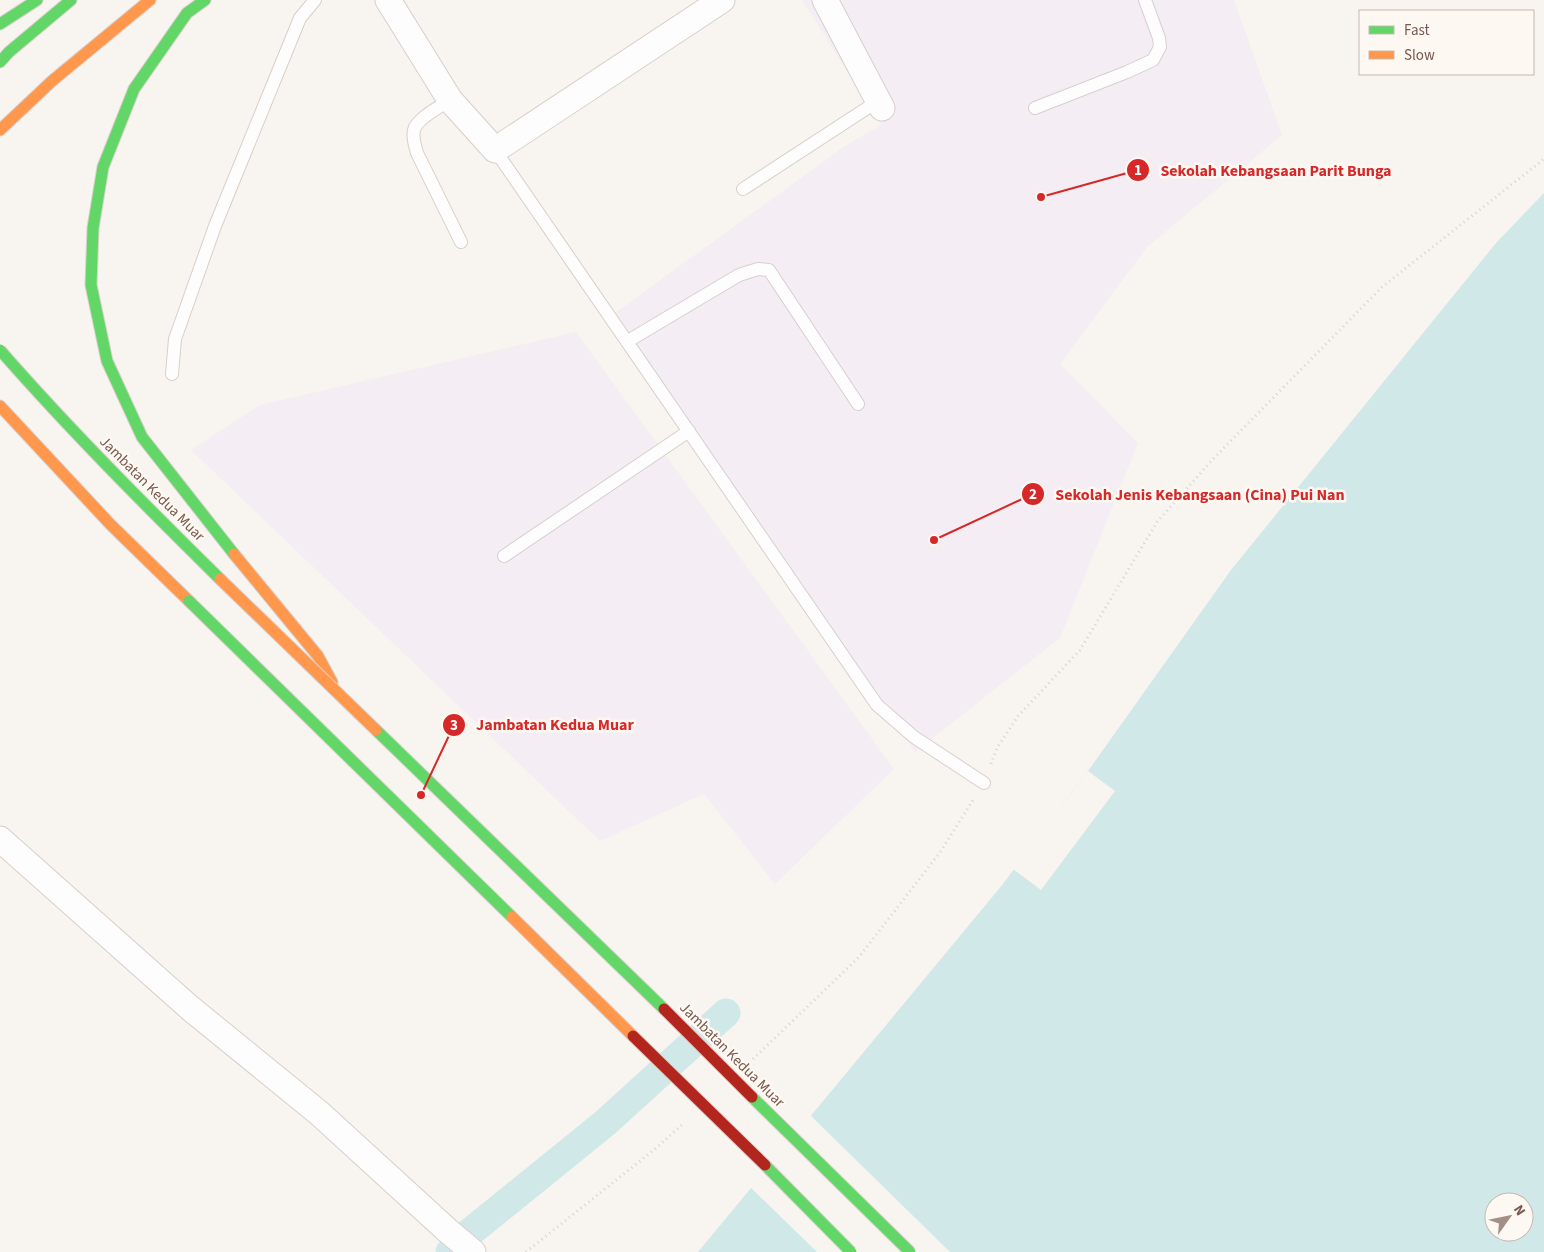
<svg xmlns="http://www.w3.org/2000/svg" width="1544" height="1252" viewBox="0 0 1544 1252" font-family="'Source Sans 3',sans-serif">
<rect width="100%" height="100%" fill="#f8f4f0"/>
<!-- education -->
<g fill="#f4edf4">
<path d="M 802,0 L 1234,0 L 1282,135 L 1147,247 L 1060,364 L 1138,443 L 1060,638 L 915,752 L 615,313 L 845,146 L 881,125 Z"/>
<path d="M 576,332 L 894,769 L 775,884 L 704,794 L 600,841 L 191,450 L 260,405 Z"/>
</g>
<!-- water -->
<path fill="#d1e8e8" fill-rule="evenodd" d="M 1544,193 L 1544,1252 L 698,1252 L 1003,884 L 1088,771 L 1231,570 L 1496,243 ZM 1494,1202 L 1524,1202 L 1524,1232 L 1494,1232 Z"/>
<!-- pier -->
<g fill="#f8f4f0">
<path d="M 1088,771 L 1115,791 L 1041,890 L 1013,869 L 1046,825 L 1044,823 L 1055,811 L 1057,812 Z"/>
<path d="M 809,1114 L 950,1252 L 817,1252 L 749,1186 Z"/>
</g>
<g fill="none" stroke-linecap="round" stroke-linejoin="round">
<!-- canal -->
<path stroke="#d1e8e8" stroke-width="29" d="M 450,1252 L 463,1238 L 605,1123 L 726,1013"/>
<defs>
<g id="lane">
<path d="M 450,100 C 441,106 416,119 414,130 C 412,138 415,145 417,153 L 461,242"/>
<path d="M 1035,108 L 1127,72 L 1153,60 L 1160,47 L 1159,38 L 1145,0"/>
<path d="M 495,150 L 877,705 L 914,737 L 984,783"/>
<path d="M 743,189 L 878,101"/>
<path d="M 628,341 L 739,275 L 758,269 L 769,270 L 858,404"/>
<path d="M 172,374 L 175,339 L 215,226 L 300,18 L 315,0"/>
<path d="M 504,556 L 689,431"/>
</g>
<g id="street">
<path d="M 388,0 L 450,100 L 495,150 L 722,0"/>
<path d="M 825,0 L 882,108"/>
<path d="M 0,839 L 190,1008 L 319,1113 L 447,1230 L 473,1252"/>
</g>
<g id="fast">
<path d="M 205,0 L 187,13 L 134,89 L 103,167 L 93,228 L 91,285 L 107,361 L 142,437 L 234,554"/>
<path d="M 0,24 L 37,0"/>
<path d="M 0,62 L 9,52 L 71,0"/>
</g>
<g id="slow">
<path d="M 0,130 L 52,81 L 150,0"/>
<path d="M 0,406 L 111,525 L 189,601"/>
<path d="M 234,554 L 318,656 L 332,682"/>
</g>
</defs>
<!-- lane casing -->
<use href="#lane" stroke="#d7cfcc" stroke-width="14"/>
<!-- street casing -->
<use href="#street" stroke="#d7cfcc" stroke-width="27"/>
<!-- fast casing -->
<use href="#fast" stroke="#d9d0cc" stroke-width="13"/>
<!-- slow casing -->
<use href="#slow" stroke="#d9d0cc" stroke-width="13"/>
<!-- path -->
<g stroke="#dad3d0" stroke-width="3" stroke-dasharray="1 4" stroke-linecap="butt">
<path d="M 991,764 L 997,748 L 1018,716 L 1080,650 L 1157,522 L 1214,458 L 1382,287 L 1544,159"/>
<path d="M 753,1059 L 859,957 L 941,851 L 973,800"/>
<path d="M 526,1252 L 655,1149 L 684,1123"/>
</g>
<!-- lane -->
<use href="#lane" stroke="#fefdfd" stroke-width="12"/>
<!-- street -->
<use href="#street" stroke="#fefdfd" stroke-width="25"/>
<!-- fast -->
<use href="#fast" stroke="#63d668" stroke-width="11"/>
<!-- slow -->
<use href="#slow" stroke="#ff974d" stroke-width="11"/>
<defs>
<g id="fast-bridge">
<path d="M 0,350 C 70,430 145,505 220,579"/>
<path d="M 189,601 L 512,917"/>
<path d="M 376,730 L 664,1009"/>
<path d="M 752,1097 L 910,1252"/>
<path d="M 765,1165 L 851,1252"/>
</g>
<g id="slow-bridge">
<path d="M 220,579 L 376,730"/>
<path d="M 512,917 L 633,1036"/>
</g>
<g id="jam-bridge">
<path d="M 664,1009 L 752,1097"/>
<path d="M 633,1036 L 765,1165"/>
</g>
</defs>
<!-- fast-bridge casing -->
<use href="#fast-bridge" stroke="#d9d0cc" stroke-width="13" stroke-linecap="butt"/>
<!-- slow-bridge casing -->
<use href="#slow-bridge" stroke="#d9d0cc" stroke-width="13" stroke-linecap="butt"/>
<!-- jam-bridge casing -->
<use href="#jam-bridge" stroke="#d9d0cc" stroke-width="13" stroke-linecap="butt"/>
<!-- fast-bridge -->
<use href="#fast-bridge" stroke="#63d668" stroke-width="11"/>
<!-- slow-bridge -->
<use href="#slow-bridge" stroke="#ff974d" stroke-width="11"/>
<!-- jam-bridge -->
<use href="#jam-bridge" stroke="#b3261e" stroke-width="11"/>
</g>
<g text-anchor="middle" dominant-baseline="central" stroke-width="5" stroke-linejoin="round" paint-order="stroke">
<!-- street labels -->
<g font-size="15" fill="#76594f" stroke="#fef8f2">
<text transform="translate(152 489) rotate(45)">Jambatan Kedua Muar</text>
<text transform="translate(732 1055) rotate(45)">Jambatan Kedua Muar</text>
</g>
</g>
<!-- callouts -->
<path fill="none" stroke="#d62828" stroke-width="2" d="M1041 197L1138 170M934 540L1033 494M421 795L454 725"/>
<g fill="#d62828" stroke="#fef8f2" stroke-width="2">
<circle cx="1041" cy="197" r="5"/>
<circle cx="934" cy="540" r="5"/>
<circle cx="421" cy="795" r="5"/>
<circle cx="1138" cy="170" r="12"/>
<circle cx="1033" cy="494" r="12"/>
<circle cx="454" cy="725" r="12"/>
</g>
<g font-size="15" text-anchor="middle" font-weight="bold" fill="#fff">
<text x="1138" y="175">1</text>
<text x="1033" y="499">2</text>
<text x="454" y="730">3</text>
</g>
<g font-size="16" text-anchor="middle" font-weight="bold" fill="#d62828" stroke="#fef8f2" stroke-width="5" stroke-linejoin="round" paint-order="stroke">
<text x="1276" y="176">Sekolah Kebangsaan Parit Bunga</text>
<text x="1200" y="500">Sekolah Jenis Kebangsaan (Cina) Pui Nan</text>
<text x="555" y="730">Jambatan Kedua Muar</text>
</g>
<!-- legend -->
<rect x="1359" y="10" width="175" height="65" fill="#fef8f2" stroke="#c8b8b1"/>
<rect x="1369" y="26" width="25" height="8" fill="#63d668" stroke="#c8b8b1"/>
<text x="1404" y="35" font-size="15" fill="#76594f">Fast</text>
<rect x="1369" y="51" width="25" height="8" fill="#ff974d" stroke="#c8b8b1"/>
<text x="1404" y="60" font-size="15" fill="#76594f">Slow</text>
<!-- north arrow -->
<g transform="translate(1509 1217) rotate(57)"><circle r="24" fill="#fef8f2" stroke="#c8b8b1"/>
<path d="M0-4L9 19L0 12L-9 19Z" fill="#a48f87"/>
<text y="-8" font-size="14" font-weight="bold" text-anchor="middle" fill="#76594f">N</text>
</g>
</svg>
